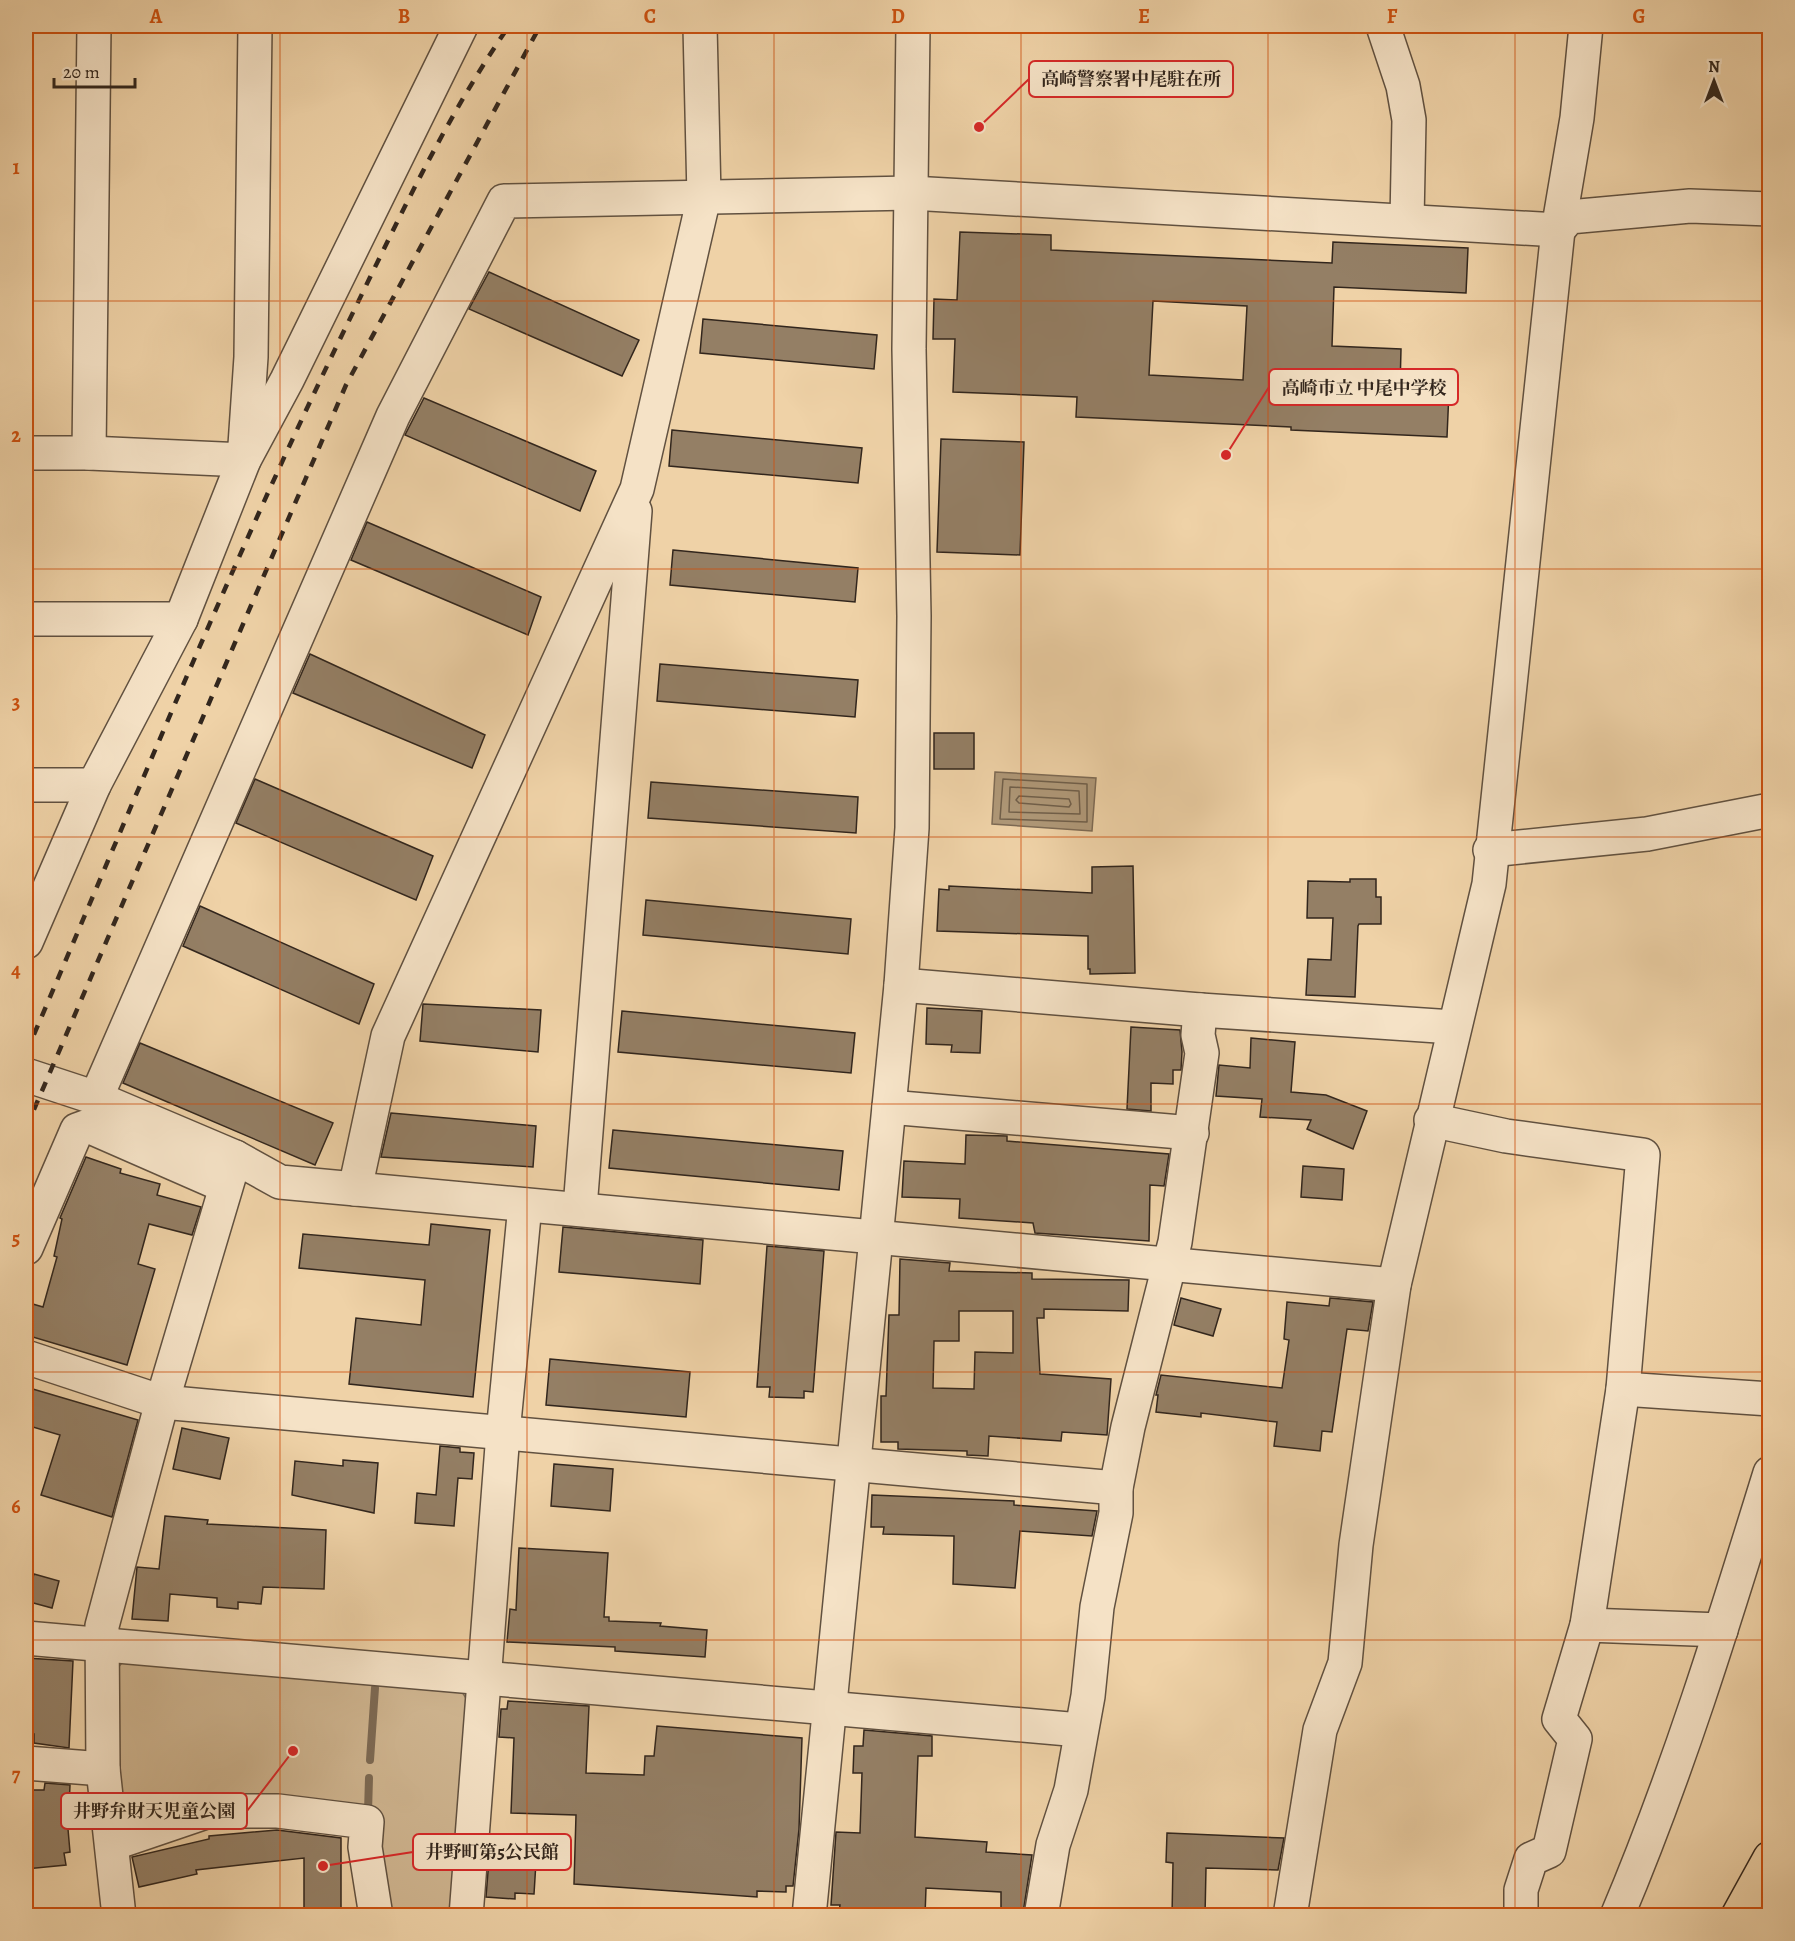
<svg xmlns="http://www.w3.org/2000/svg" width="1795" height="1941" viewBox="0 0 1795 1941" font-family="Alegreya,'Noto Serif JP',serif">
<rect width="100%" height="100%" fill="#efd2a7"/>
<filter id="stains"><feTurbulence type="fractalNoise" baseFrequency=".00333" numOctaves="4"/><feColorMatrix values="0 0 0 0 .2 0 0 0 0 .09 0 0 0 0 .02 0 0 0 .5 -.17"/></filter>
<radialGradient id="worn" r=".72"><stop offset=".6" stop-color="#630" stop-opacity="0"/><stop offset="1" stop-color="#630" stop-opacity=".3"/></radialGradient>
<!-- green -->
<path fill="#cfb590" stroke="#806e56" stroke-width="1.5" d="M 125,1659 L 459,1687 L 469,1703 L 457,1915 L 385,1915 L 376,1817 L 133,1823 L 121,1819 L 117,1669 Z"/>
<!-- water -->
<path fill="#af9878" stroke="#7d6a54" stroke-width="1.5" d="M 995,772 L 1096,778 L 1092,831 L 992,824 Z"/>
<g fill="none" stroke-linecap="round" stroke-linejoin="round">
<!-- shore -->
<g stroke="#705f4a" stroke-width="1.5">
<path d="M 1003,779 L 1087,784 L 1087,822 L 1000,819 Z"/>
<path d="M 1010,787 L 1079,791 L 1080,814 L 1009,812 Z"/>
<path d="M 1019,796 L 1069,799 L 1071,804 L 1069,807 L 1019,803 L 1016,800 Z"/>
</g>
<!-- stream -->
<g stroke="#7d6a54" stroke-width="8">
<path d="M 370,1760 L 375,1688"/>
<path d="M 368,1812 L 369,1778"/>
</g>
</g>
<!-- building -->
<g fill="#947f65" stroke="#32261d" stroke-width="1.5" fill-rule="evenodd">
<path d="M 960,232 L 1051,235 L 1051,250 L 1332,263 L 1333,242 L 1468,248 L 1466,293 L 1334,287 L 1332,346 L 1401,349 L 1400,389 L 1449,391 L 1447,437 L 1291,430 L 1291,427 L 1076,417 L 1077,397 L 953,392 L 955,339 L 933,339 L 934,299 L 957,300 ZM 1153,301 L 1247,306 L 1243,380 L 1149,375 Z"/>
<path d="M 489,272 L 639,340 L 622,376 L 469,309 Z"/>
<path d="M 703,319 L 877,335 L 874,369 L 700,353 Z"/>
<path d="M 424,398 L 596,471 L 580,511 L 405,435 Z"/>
<path d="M 672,430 L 862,448 L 858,483 L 669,466 Z"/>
<path d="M 941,439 L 1024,442 L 1020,555 L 937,552 Z"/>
<path d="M 367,522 L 541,597 L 528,635 L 351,560 Z"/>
<path d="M 673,550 L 858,568 L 855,602 L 670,585 Z"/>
<path d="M 310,654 L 485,735 L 472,768 L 293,693 Z"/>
<path d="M 660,664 L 858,680 L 855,717 L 657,701 Z"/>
<rect x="934" y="733" width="40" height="36"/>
<path d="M 255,779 L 433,856 L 416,900 L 236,823 Z"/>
<path d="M 651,782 L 858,797 L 856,833 L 648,818 Z"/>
<path d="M 1133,866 L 1135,973 L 1090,974 L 1090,969 L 1088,969 L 1088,936 L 937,931 L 939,889 L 949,890 L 949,886 L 1092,893 L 1092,867 Z"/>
<path d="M 1350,879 L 1376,879 L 1376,897 L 1381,897 L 1381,924 L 1359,924 L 1358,926 L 1355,997 L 1306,995 L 1308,959 L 1331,960 L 1333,918 L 1307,918 L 1308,881 L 1350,882 Z"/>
<path d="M 646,900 L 851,919 L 848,954 L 643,935 Z"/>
<path d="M 200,906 L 374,984 L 359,1024 L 183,946 Z"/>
<path d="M 423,1004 L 541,1010 L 538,1052 L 420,1041 Z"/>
<path d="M 927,1008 L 982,1011 L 980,1053 L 951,1052 L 952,1045 L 926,1044 Z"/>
<path d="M 622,1011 L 855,1033 L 851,1073 L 618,1052 Z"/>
<path d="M 1131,1027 L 1180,1030 L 1182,1052 L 1181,1070 L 1173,1070 L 1173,1084 L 1151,1083 L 1151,1111 L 1127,1109 Z"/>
<path d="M 1251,1038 L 1295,1042 L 1291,1092 L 1326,1095 L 1367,1111 L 1353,1149 L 1307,1129 L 1311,1120 L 1260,1117 L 1262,1099 L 1216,1096 L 1219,1065 L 1250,1068 Z"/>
<path d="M 140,1043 L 333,1123 L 315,1165 L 123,1083 Z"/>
<path d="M 391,1113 L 536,1126 L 533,1167 L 381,1157 Z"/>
<path d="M 613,1130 L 843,1151 L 839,1190 L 609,1168 Z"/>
<path d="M 966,1135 L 1007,1136 L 1007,1141 L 1169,1154 L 1164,1186 L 1150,1185 L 1149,1241 L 1035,1233 L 1033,1223 L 959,1218 L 960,1199 L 902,1197 L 904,1161 L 965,1164 Z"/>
<path d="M 86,1157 L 121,1169 L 120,1173 L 160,1184 L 157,1195 L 201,1207 L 192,1235 L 149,1224 L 138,1264 L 155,1269 L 127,1365 L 26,1335 L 26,1302 L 43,1307 L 57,1257 L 54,1256 L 62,1219 L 60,1218 Z"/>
<path d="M 1303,1166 L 1344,1169 L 1342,1200 L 1301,1197 Z"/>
<path d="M 431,1224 L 490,1230 L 473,1397 L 349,1384 L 356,1318 L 421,1325 L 425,1280 L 299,1268 L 303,1234 L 429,1245 Z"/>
<path d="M 563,1227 L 703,1240 L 700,1284 L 559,1272 Z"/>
<path d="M 767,1246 L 824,1251 L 813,1392 L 804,1391 L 804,1398 L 769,1397 L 770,1387 L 757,1387 Z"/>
<path d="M 900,1259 L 950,1263 L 949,1271 L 1032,1273 L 1032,1279 L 1129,1280 L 1128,1311 L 1044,1309 L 1044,1318 L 1037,1318 L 1040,1374 L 1111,1379 L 1107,1435 L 1062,1432 L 1061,1441 L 989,1436 L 988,1456 L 967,1455 L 967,1451 L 898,1449 L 898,1442 L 881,1442 L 881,1396 L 886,1396 L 889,1315 L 899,1315 ZM 959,1311 L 1013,1311 L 1013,1353 L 975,1352 L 974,1389 L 933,1388 L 934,1341 L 959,1341 Z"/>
<path d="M 1181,1298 L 1221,1309 L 1213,1336 L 1174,1325 Z"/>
<path d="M 1330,1298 L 1373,1302 L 1368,1331 L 1347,1329 L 1332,1432 L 1322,1431 L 1320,1451 L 1274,1446 L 1277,1422 L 1201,1413 L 1201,1417 L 1156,1412 L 1158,1395 L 1156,1395 L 1161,1375 L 1282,1388 L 1289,1340 L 1284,1339 L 1287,1302 L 1329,1306 Z"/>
<path d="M 550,1359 L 690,1372 L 686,1417 L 546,1405 Z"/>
<path d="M 26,1387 L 138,1420 L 112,1517 L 41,1495 L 60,1435 L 26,1425 Z"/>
<path d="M 182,1428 L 229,1438 L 220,1479 L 173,1469 Z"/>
<path d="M 440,1446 L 460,1448 L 460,1452 L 474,1453 L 472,1479 L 458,1478 L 454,1526 L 415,1523 L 417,1493 L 436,1495 Z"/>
<path d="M 343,1460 L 378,1463 L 374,1513 L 292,1495 L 295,1461 L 343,1466 Z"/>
<path d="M 554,1464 L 613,1469 L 610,1511 L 551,1506 Z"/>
<path d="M 872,1495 L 1014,1501 L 1014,1505 L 1097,1511 L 1092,1536 L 1020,1531 L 1015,1588 L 953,1584 L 954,1536 L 883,1534 L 884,1527 L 871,1527 Z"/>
<path d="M 165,1516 L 208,1520 L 207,1524 L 326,1530 L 324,1589 L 263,1587 L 261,1604 L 238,1602 L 238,1609 L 217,1607 L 217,1598 L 170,1594 L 168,1621 L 132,1619 L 137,1567 L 159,1569 Z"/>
<path d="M 519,1548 L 608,1553 L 604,1617 L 609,1617 L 609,1621 L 661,1623 L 660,1626 L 707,1630 L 705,1657 L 615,1651 L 615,1647 L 507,1642 L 510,1609 L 516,1610 Z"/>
<path d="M 34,1574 L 59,1581 L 52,1608 L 26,1601 Z"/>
<path d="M 26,1658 L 73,1661 L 69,1748 L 34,1743 L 34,1734 L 26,1733 Z"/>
<path d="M 508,1701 L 589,1706 L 586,1773 L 644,1775 L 645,1756 L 654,1756 L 657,1726 L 802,1738 L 799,1829 L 793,1886 L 786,1886 L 786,1892 L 757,1891 L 757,1897 L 574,1884 L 576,1815 L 511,1813 L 514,1738 L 499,1737 L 501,1709 L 507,1709 Z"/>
<path d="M 864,1730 L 932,1736 L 932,1756 L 918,1756 L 915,1837 L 987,1842 L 986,1852 L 1032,1855 L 1023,1913 L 1001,1911 L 1001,1892 L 926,1888 L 925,1916 L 839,1913 L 840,1905 L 831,1905 L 836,1832 L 860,1833 L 862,1773 L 853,1773 L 854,1746 L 863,1746 Z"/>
<path d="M 45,1783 L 70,1785 L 69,1807 L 66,1806 L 70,1852 L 64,1853 L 66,1865 L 26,1869 L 26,1790 L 44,1790 Z"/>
<path d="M 277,1830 L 341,1838 L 341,1910 L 304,1911 L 304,1858 L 196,1870 L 197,1874 L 139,1887 L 132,1857 L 209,1839 L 209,1836 Z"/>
<path d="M 1167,1833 L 1284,1838 L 1278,1870 L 1206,1868 L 1205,1916 L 1172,1916 L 1173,1863 L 1166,1862 Z"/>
<path d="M 489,1859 L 536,1862 L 534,1894 L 515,1893 L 515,1899 L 486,1897 Z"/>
</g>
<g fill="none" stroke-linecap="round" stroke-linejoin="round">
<defs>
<g id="minor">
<path d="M 1383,26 L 1403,86 L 1409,120 L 1407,220"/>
<path d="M 26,453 L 89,453 L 244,460 L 251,357 L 255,26"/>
<path d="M 89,453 L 94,26"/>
<path d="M 26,619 L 181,619"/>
<path d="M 26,785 L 94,785"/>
<path d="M 1490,850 L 1647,834 L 1770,810"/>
<path d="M 26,942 L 94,785 L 181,619 L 244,460 L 287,380 L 461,26"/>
<path d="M 901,985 L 1200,1010 L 1453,1027"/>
<path d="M 26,1075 L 96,1098 L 235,1157 L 280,1182 L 1394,1285"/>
<path d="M 96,1098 L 393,416 L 504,201 L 911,193 L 1558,230 L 1569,217 L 1690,206 L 1770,209"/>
<path d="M 889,1107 L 1192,1133"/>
<path d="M 1431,1120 L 1506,1136 L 1643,1155 L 1623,1389 L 1587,1625 L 1559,1719 L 1575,1739 L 1549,1851 L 1531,1859 L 1521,1890 L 1521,1916"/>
<path d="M 355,1189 L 388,1036 L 637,489 L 704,197 L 700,26"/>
<path d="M 580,1208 L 635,511"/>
<path d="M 26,1248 L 77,1130 L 88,1126 L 225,1186"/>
<path d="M 26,1357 L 162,1402 L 1116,1488"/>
<path d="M 1623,1389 L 1770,1399"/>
<path d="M 1587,1625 L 1721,1630"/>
<path d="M 26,1638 L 1080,1730"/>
<path d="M 26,1763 L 103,1769"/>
<path d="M 112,1844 L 209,1811 L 278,1811 L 367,1822 L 365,1847 L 376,1916"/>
<path d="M 119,1916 L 103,1769 L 102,1626 L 162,1402 L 235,1157"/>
<path d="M 466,1916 L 503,1433 L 525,1205"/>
<path d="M 809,1916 L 901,985 L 912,828 L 914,616 L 909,349 L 913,26"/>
<path d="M 1041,1916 L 1053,1845 L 1071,1790 L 1088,1696 L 1097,1607 L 1116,1513 L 1116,1488 L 1128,1427 L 1175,1242 L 1202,1053 L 1198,1035 L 1200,1010"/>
<path d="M 1290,1916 L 1320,1730 L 1345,1663 L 1356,1545 L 1394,1285 L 1489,884 L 1558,230 L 1577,118 L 1586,26"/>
<path d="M 1617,1916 C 1678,1772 1724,1622 1770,1473"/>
</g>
<path id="major" d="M 1738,1916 L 1770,1858"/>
</defs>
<!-- minor casing -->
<use href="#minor" stroke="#615140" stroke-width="36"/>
<!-- major casing -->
<use href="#major" stroke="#32261d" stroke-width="36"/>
<!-- minor -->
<use href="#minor" stroke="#f5e2c6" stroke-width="33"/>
<!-- major -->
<use href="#major" stroke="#efd2a7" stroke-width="33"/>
<!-- rail -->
<g stroke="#32261d" stroke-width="4.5" stroke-dasharray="10 10" stroke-linecap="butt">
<path d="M 26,1053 C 129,814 227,572 341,337 C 393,231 442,123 509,26"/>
<path d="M 26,1128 L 346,385 L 540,26"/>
</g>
</g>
<!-- grid -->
<path fill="none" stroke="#cd510f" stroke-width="1.5" stroke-opacity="0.55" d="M 280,26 L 280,1916M 527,26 L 527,1916M 774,26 L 774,1916M 1021,26 L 1021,1916M 1268,26 L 1268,1916M 1515,26 L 1515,1916M 26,301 L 1770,301M 26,569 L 1770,569M 26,837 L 1770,837M 26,1104 L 1770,1104M 26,1372 L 1770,1372M 26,1640 L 1770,1640"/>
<!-- callouts -->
<path fill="none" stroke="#d62828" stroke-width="2" d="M979 127L1029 79M1226 455L1269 387M293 1751L247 1811M323 1866L413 1852"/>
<g fill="#d62828" stroke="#f5e2c6" stroke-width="2">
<circle cx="979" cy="127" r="6"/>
<circle cx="1226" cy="455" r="6"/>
<circle cx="293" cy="1751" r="6"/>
<circle cx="323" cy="1866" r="6"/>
</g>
<g fill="#f5e2c6" stroke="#d62828" stroke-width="2">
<rect x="1029" y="61" width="204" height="36" rx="6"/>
<rect x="1269" y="369" width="189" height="36" rx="6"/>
<rect x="61" y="1793" width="186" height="36" rx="6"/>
<rect x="413" y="1834" width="158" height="36" rx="6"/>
</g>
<g font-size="18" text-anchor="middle" font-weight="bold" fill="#32261d">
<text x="1131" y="85">高崎警察署中尾駐在所</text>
<text x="1364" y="394">高崎市立 中尾中学校</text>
<text x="154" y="1817">井野弁財天児童公園</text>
<text x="492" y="1858">井野町第5公民館</text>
</g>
<!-- margin -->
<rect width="1795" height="1941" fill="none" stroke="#efd2a7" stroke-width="66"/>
<!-- north arrow -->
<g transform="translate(1714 81)" stroke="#f5e2c6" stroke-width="4.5" paint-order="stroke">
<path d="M0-4.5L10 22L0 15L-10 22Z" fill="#32261d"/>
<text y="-9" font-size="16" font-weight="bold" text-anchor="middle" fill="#32261d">N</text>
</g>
<!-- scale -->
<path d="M54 78v9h81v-9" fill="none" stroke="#32261d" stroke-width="3"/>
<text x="63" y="78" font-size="18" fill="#32261d" stroke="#f5e2c6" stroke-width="4.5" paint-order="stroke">20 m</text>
<rect x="33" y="33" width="1729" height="1875" fill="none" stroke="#cd510f" stroke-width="2"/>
<g font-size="20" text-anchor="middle" font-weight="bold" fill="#cd510f">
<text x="156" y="23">A</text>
<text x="404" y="23">B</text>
<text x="650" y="23">C</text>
<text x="898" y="23">D</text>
<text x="1144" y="23">E</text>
<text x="1392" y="23">F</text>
<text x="1639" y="23">G</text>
<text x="16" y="174">1</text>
<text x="16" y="442">2</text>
<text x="16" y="709">3</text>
<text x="16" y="977">4</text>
<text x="16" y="1245">5</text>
<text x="16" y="1513">6</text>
<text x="16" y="1781">7</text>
</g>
<rect width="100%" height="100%" filter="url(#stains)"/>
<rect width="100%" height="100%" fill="url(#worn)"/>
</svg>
